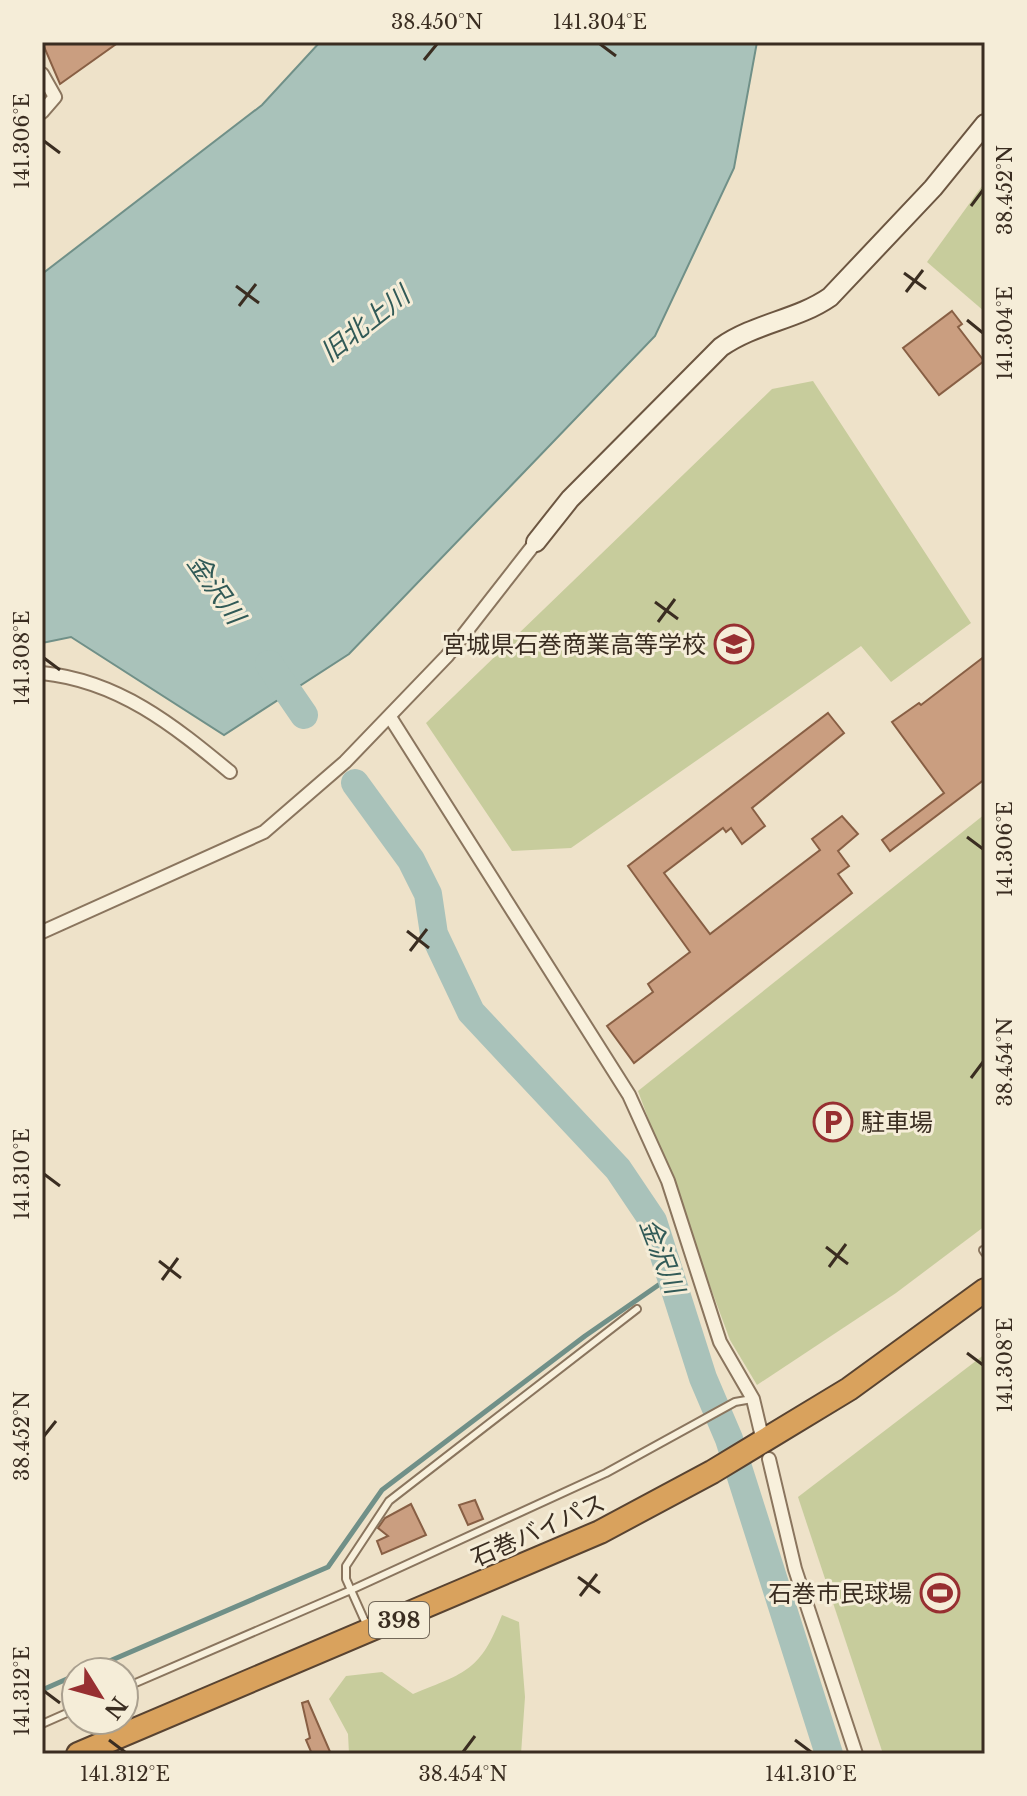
<svg xmlns="http://www.w3.org/2000/svg" width="1027" height="1796" viewBox="0 0 1027 1796" font-family="'Libre Baskerville','Noto Sans JP',serif">
<rect width="100%" height="100%" fill="#eee2c9"/>
<!-- green -->
<g fill="#c7cc9c">
<path d="M 985,182 L 985,312 L 927,262 Z"/>
<path d="M 813,381 L 971,623 L 891,682 L 861,646 L 571,848 L 512,851 L 426,723 L 772,389 Z"/>
<path d="M 985,814 L 985,1226 L 896,1293 L 757,1385 L 730,1340 L 638,1091 Z"/>
<path d="M 985,1354 L 985,1754 L 883,1754 L 798,1497 Z"/>
<path d="M 502,1615 L 519,1622 L 525,1697 L 521,1754 L 349,1754 L 348,1734 L 329,1699 L 346,1676 L 382,1672 L 413,1694 C 467,1672 480,1671 502,1615 Z"/>
</g>
<!-- water -->
<path fill="#a9c2ba" stroke="#709088" stroke-width="2" d="M 320,42 L 757,42 L 734,168 L 655,336 L 349,654 L 224,735 L 71,637 L 42,643 L 42,274 L 262,105 Z"/>
<g fill="none" stroke-linecap="round" stroke-linejoin="round">
<!-- stream -->
<g stroke="#709088" stroke-width="5">
<path d="M 84,1672 L 328,1567 L 382,1490 L 585,1336 L 670,1277"/>
<path d="M 42,1690 L 76,1675"/>
</g>
<!-- river -->
<g stroke="#a9c2ba" stroke-width="28">
<path d="M 269,664 L 304,715"/>
<path d="M 355,783 L 411,860 L 428,894 L 434,934 L 471,1012 L 618,1169 L 653,1221 L 703,1378 L 729,1439 L 829,1754"/>
</g>
</g>
<!-- building -->
<g fill="#ca9e80" stroke="#885f44" stroke-width="2">
<path d="M 42,42 L 119,42 L 60,84 Z"/>
<path d="M 952,311 L 962,324 L 958,327 L 984,361 L 939,395 L 903,348 Z"/>
<path d="M 985,656 L 985,779 L 890,851 L 882,840 L 944,793 L 892,722 L 919,703 L 921,705 Z"/>
<path d="M 828,713 L 844,733 L 752,808 L 765,826 L 742,844 L 731,828 L 726,832 L 723,828 L 664,873 L 710,934 L 820,850 L 812,839 L 842,816 L 858,834 L 838,851 L 849,866 L 838,874 L 852,893 L 634,1063 L 607,1026 L 653,992 L 648,984 L 690,952 L 628,866 Z"/>
<path d="M 475,1500 L 483,1519 L 468,1525 L 459,1505 Z"/>
<path d="M 411,1504 L 426,1535 L 382,1554 L 377,1541 L 388,1536 L 378,1528 L 385,1518 Z"/>
<path d="M 308,1701 L 331,1754 L 312,1754 L 306,1740 L 310,1738 L 302,1703 Z"/>
</g>
<g fill="none" stroke-linecap="round" stroke-linejoin="round">
<defs>
<g id="lane">
<path d="M 983,1250 L 985,1253"/>
<path d="M 367,1626 L 346,1579 L 346,1566 L 389,1501 L 637,1309"/>
<path d="M 124,1688 L 351,1590 L 606,1473 L 735,1402 L 752,1399"/>
<path d="M 42,1724 L 76,1709"/>
</g>
<g id="street">
<path d="M 42,74 L 55,97 L 42,112"/>
<path d="M 42,673 C 119,681 173,725 230,772"/>
<path d="M 390,717 L 629,1095 L 668,1181 L 720,1342 L 753,1399 L 763,1441"/>
<path d="M 42,932 L 264,832 L 345,762 L 447,656 L 536,542"/>
<path d="M 769,1459 L 795,1569 L 856,1754"/>
</g>
<path id="secondary" d="M 536,542 L 570,499 L 721,347 C 755,323 797,320 830,297 L 933,188 L 985,124"/>
<path id="highway" d="M 78,1754 L 600,1532 L 712,1472 L 849,1389 L 985,1290"/>
</defs>
<!-- lane casing -->
<use href="#lane" stroke="#8a755e" stroke-width="10"/>
<!-- street casing -->
<use href="#street" stroke="#8a755e" stroke-width="16"/>
<!-- secondary casing -->
<use href="#secondary" stroke="#6c5641" stroke-width="22"/>
<!-- highway casing -->
<use href="#highway" stroke="#584331" stroke-width="26"/>
<!-- lane -->
<use href="#lane" stroke="#f8f0dc" stroke-width="6"/>
<!-- street -->
<use href="#street" stroke="#f8f0dc" stroke-width="12"/>
<!-- secondary -->
<use href="#secondary" stroke="#f8f0dc" stroke-width="18"/>
<!-- highway -->
<use href="#highway" stroke="#d9a25d" stroke-width="22"/>
</g>
<!-- ticks -->
<path fill="none" stroke="#3a2d21" stroke-width="3" d="M 600,44 L 616,56M 424,60 L 437,44M 44,141 L 60,153M 971,206 L 983,190M 904,273 L 926,289M 236,286 L 259,303M 906,292 L 923,270M 239,306 L 256,284M 967,320 L 983,333M 655,602 L 678,619M 658,622 L 675,599M 44,658 L 60,670M 967,837 L 983,849M 407,931 L 429,948M 410,951 L 427,929M 971,1078 L 983,1062M 44,1174 L 60,1186M 826,1247 L 848,1264M 159,1261 L 181,1278M 829,1267 L 846,1244M 162,1280 L 178,1258M 967,1353 L 983,1365M 44,1436 L 56,1421M 578,1577 L 600,1593M 580,1596 L 597,1574M 44,1691 L 60,1703M 109,1740 L 125,1752M 795,1740 L 811,1752M 463,1752 L 475,1736"/>
<!-- icons -->
<defs>
<symbol id="school-ring" viewBox="-11 -11 22 22"><circle r="9.5" fill="#f5edd8" stroke="#972f31" stroke-width="1.5"/><path d="M0-5L7-2L0 1L-7-2ZM-4 1L0 2.5L4 1V4Q0 6-4 4Z" fill="#972f31"/></symbol>
<symbol id="parking-ring" viewBox="-11 -11 22 22"><circle r="9.5" fill="#f5edd8" stroke="#972f31" stroke-width="1.5"/><path d="M-3.5-5.5H1a3.5 3.5 0 0 1 0 7H-1V5.5H-3.5ZM-1-3.4V-.6H.8a1.4 1.4 0 0 0 0-2.8Z" fill="#972f31"/></symbol>
<symbol id="stadium-ring" viewBox="-11 -11 22 22"><circle r="9.5" fill="#f5edd8" stroke="#972f31" stroke-width="1.5"/><path d="M0-5a6.5 5 0 1 0 0 10a6.5 5 0 1 0 0-10ZM-3.5-1.8h7v3.6h-7Z" fill="#972f31"/></symbol>
</defs>
<g fill-rule="evenodd">
<use href="#school-ring" x="712" y="622" width="44" height="44"/>
<use href="#parking-ring" x="811" y="1100" width="44" height="44"/>
<use href="#stadium-ring" x="918" y="1571" width="44" height="44"/>
</g>
<g text-anchor="middle" dominant-baseline="central" stroke-width="6" stroke-linejoin="round" paint-order="stroke">
<!-- shield labels -->
<rect fill="#f5edd8" stroke="#726758" stroke-width="2" x="369" y="1602" width="60" height="36" rx="6"/>
<g font-size="22" font-weight="bold" fill="#3a2d21">
<text x="399" y="1620">398</text>
</g>
<!-- poi labels -->
<g font-size="24" fill="#3a2d21" stroke="#f5edd8" text-anchor="end">
<text x="706" y="644">宮城県石巻商業高等学校</text>
<text x="861" y="1122" text-anchor="start">駐車場</text>
<text x="912" y="1593">石巻市民球場</text>
</g>
<!-- street labels -->
<g font-size="24" fill="#3a2d21" stroke="#f5edd8">
<text transform="translate(538 1530) rotate(-24)">石巻バイパス</text>
</g>
<!-- water labels -->
<g font-size="26" font-style="italic" fill="#315a57" stroke="#f5edd8">
<text transform="translate(365 324) rotate(-38)">旧北上川</text>
<text transform="translate(216 589) rotate(55)">金沢川</text>
<text transform="translate(662 1256) rotate(69)">金沢川</text>
</g>
</g>
<!-- border -->
<rect width="1027" height="1796" fill="none" stroke="#f5edd8" stroke-width="88"/>
<!-- north arrow -->
<g transform="translate(100 1696) rotate(127)"><circle r="38" fill="#f5edd8" stroke="#aaa08f" stroke-width="2"/>
<path d="M0-6L14 30L0 20L-14 30Z" fill="#972f31"/>
<text y="-12" font-size="22" font-weight="bold" text-anchor="middle" fill="#3a2d21">N</text>
</g>
<rect x="44" y="44" width="939" height="1708" fill="none" stroke="#3a2d21" stroke-width="3"/>
<g font-size="20" text-anchor="middle" fill="#3a2d21">
<text x="437" y="29">38.450°N</text>
<text x="600" y="29">141.304°E</text>
<text transform="translate(22 141) rotate(-90)" y="7">141.306°E</text>
<text transform="translate(1005 190) rotate(-90)" y="7">38.452°N</text>
<text transform="translate(1005 333) rotate(-90)" y="7">141.304°E</text>
<text transform="translate(22 658) rotate(-90)" y="7">141.308°E</text>
<text transform="translate(1005 849) rotate(-90)" y="7">141.306°E</text>
<text transform="translate(1005 1062) rotate(-90)" y="7">38.454°N</text>
<text transform="translate(22 1174) rotate(-90)" y="7">141.310°E</text>
<text transform="translate(1005 1365) rotate(-90)" y="7">141.308°E</text>
<text transform="translate(22 1436) rotate(-90)" y="7">38.452°N</text>
<text transform="translate(22 1691) rotate(-90)" y="7">141.312°E</text>
<text x="125" y="1781">141.312°E</text>
<text x="463" y="1781">38.454°N</text>
<text x="811" y="1781">141.310°E</text>
</g>
</svg>
